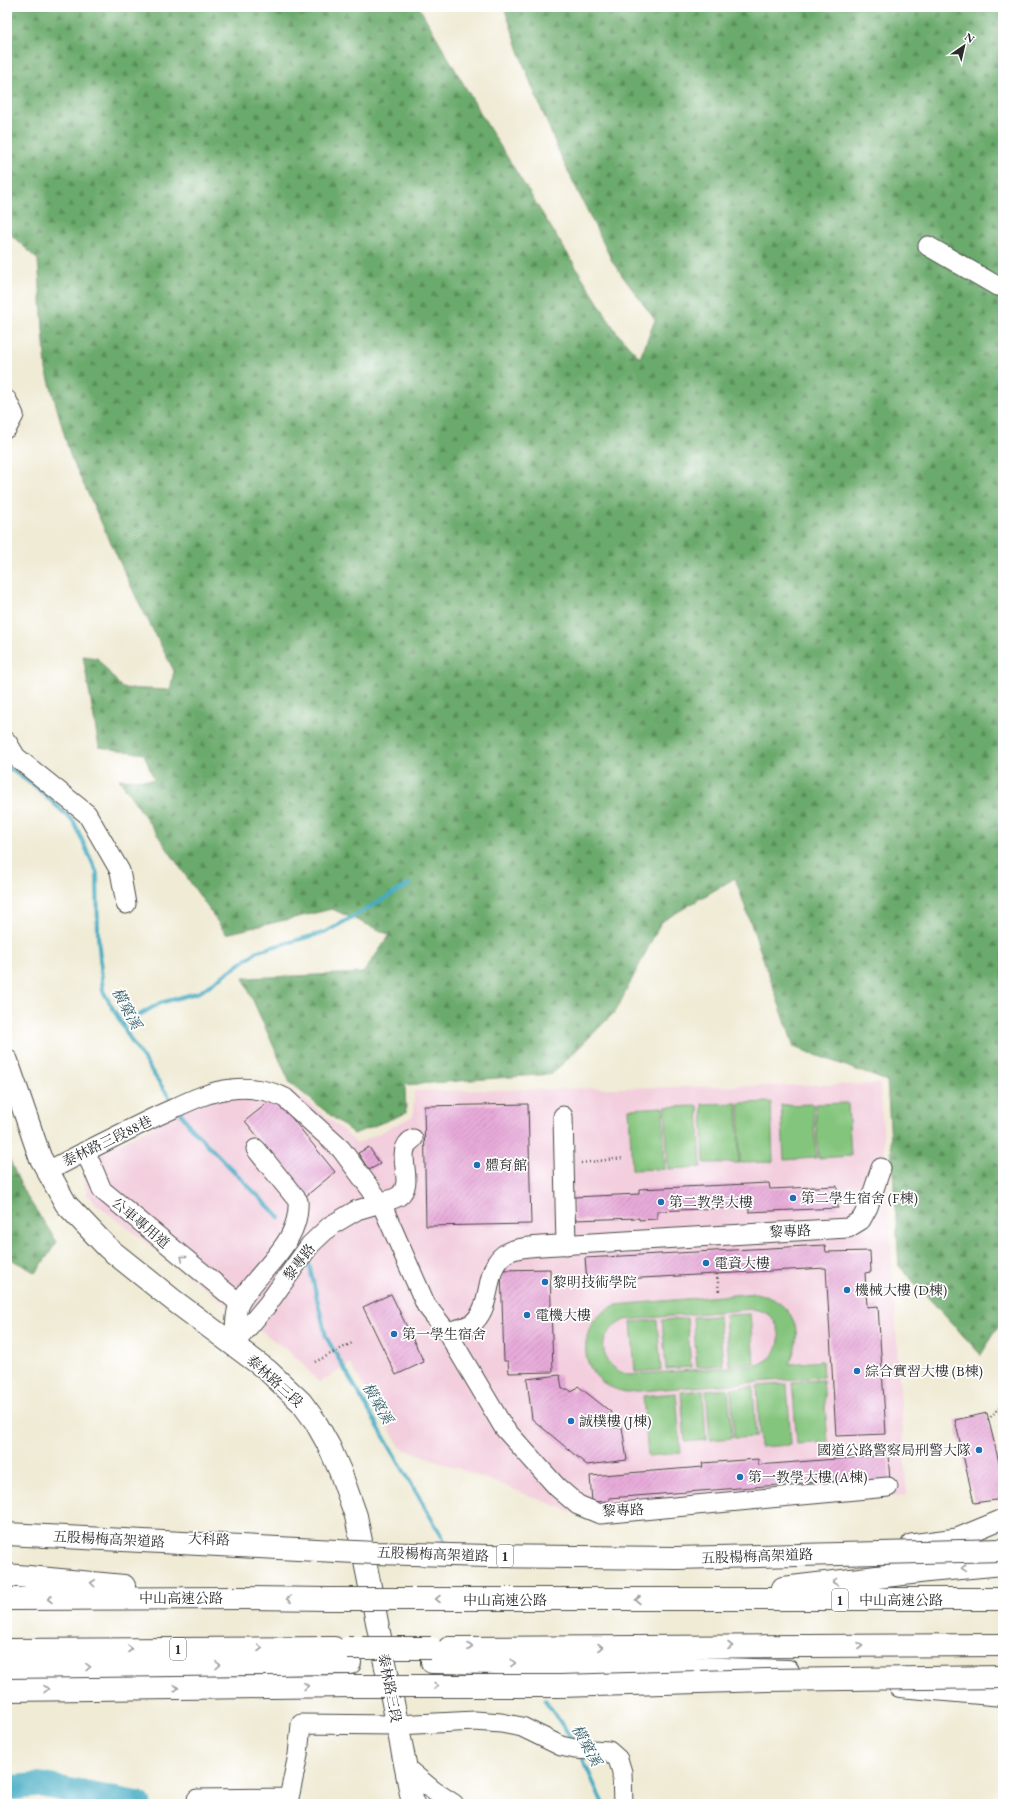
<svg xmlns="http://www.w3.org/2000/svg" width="1010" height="1811" viewBox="0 0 1010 1811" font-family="'EB Garamond','Noto Serif TC',serif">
<defs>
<pattern id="forest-firs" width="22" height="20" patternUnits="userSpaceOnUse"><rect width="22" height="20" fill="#6baa6c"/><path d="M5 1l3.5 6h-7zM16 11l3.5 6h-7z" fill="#588b59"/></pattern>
<pattern id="building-hatch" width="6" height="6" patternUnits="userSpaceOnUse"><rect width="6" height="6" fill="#e7aad9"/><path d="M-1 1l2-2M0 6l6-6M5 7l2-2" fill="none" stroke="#c692ba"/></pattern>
</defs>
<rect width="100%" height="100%" fill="#fff"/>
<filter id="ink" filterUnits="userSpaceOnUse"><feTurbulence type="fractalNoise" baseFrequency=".025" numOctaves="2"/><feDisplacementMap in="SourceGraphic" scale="8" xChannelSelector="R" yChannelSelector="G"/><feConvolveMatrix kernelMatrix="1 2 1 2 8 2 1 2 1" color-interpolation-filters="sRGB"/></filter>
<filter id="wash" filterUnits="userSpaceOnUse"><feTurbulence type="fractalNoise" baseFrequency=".012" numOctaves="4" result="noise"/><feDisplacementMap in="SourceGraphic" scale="16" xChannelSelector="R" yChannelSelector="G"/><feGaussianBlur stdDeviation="0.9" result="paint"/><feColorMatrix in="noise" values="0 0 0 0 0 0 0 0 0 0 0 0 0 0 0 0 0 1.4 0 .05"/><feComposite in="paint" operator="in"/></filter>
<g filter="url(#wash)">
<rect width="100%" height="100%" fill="#f0ebd5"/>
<!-- built -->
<path fill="#f3cfde" d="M 880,1084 L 907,1495 L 592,1520 L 468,1472 L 401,1448 L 350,1364 L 319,1383 L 298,1359 L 96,1204 L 87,1194 L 84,1180 L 84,1170 L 89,1159 L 230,1086 L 292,1090 L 343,1130 L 357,1144 L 413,1116 L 414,1091 Z"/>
<!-- grass -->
<g fill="#84c57d" stroke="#587854" fill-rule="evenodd">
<path d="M 771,1102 L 773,1162 L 740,1163 L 739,1103 Z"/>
<path d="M 737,1103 L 739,1163 L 704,1163 L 702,1104 Z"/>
<path d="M 848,1103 L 851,1156 L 818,1158 L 815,1104 Z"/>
<path d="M 813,1104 L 816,1158 L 784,1160 L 781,1105 Z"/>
<path d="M 698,1106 L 701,1167 L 668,1169 L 665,1107 Z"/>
<path d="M 663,1107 L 665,1169 L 632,1170 L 629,1109 Z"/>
<path d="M 756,1293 C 793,1302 806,1330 789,1364 L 822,1361 L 823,1377 L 626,1392 C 602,1388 583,1369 586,1343 C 587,1336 589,1327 593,1322 C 599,1314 607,1310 615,1305 ZM 752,1309 C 756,1310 761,1310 764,1312 C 780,1320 784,1342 773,1355 C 768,1360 763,1363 757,1365 L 628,1375 C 597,1365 595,1333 625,1320 Z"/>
<path d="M 750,1314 L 754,1363 L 729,1365 L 725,1315 Z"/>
<path d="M 719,1316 L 723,1365 L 697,1367 L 693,1317 Z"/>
<path d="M 687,1318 L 691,1367 L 666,1369 L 662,1320 Z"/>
<path d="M 657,1320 L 661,1370 L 635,1372 L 631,1322 Z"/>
<path d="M 823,1380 L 828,1442 L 797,1444 L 792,1382 Z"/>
<path d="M 787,1384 L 791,1445 L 760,1447 L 757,1386 Z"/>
<path d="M 753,1387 L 756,1437 L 734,1438 L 731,1388 Z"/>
<path d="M 728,1388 L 732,1438 L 710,1440 L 706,1390 Z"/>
<path d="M 703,1390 L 706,1440 L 685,1442 L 681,1392 Z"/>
<path d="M 676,1393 L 681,1453 L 648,1456 L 643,1396 Z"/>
</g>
<!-- forest -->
<g fill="url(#forest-firs)" stroke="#4b6a4c">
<path d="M 7,7 L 419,7 L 489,128 L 617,333 L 640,358 L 655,320 L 613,263 L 562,159 L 527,74 L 504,7 L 1003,7 L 1003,1318 L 981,1355 L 899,1266 L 887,1081 L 794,1047 L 735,878 L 661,922 L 616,1011 L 552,1074 L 405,1085 L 406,1113 L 354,1134 L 290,1083 L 243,978 L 363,973 L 390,935 L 332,909 L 226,934 L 119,779 L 154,780 L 144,754 L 99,747 L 83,656 L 97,658 L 122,688 L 170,690 L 174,671 L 136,597 L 70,455 L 46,369 L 38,260 L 7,231 Z"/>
<path d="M 7,1154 L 24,1192 L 57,1242 L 36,1273 L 7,1257 Z"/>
</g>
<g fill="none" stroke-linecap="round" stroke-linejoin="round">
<!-- stream -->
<g stroke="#44acc3" stroke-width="4">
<path d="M 7,767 L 35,786 L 74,822 L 97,873 L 98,936 L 103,991 L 132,1042 L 173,1103"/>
<path d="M 122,1025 L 160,1003 L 200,992 L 258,951 L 326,932 L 410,884"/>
<path d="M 180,1112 L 191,1128 L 280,1218"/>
<path d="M 309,1264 L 326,1337 L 448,1547"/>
<path d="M 545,1700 L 574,1742"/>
<path d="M 581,1755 L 603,1804"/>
</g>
<!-- river -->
<path stroke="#44acc3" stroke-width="25" d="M 7,1788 L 42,1785 L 139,1804"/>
</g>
<g id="blocks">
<!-- building -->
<g fill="url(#building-hatch)">
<path d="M 275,1097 L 335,1172 L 306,1196 L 245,1121 Z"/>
<path d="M 528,1104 L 531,1224 L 426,1226 L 424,1106 Z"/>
<path d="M 369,1147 L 380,1164 L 369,1170 L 358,1153 Z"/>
<path d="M 769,1183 L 770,1189 L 837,1186 L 838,1208 L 749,1212 L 749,1207 L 657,1211 L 657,1219 L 639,1220 L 639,1218 L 574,1220 L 573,1197 L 639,1194 L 639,1189 Z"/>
<path d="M 825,1245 L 826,1252 L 870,1251 L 871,1272 L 865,1273 L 867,1307 L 878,1306 L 886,1434 L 836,1436 L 826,1268 L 587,1281 L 585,1258 Z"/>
<path d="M 550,1269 L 553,1372 L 509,1373 L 508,1361 L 504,1361 L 501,1270 Z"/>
<path d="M 391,1294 L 424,1362 L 396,1375 L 363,1307 Z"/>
<path d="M 560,1375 L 562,1389 L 568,1389 L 572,1392 L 578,1386 L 611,1412 L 606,1419 L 610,1422 L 611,1428 L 622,1427 L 627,1460 L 587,1465 L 532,1419 L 527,1379 Z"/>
<path d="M 987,1413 L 1003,1479 L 1003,1499 L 974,1503 L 955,1420 Z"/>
<path d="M 888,1455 L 890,1480 L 857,1483 L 857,1479 L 609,1498 L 609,1501 L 592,1502 L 590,1476 L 703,1467 L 702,1463 L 758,1459 L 758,1465 Z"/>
</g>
</g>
</g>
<g filter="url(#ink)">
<use href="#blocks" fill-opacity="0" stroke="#494844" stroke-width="1"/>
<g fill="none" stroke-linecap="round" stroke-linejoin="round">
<defs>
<g id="minor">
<path d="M 928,246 L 997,286 L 1003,287"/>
<path d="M 7,400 L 14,415 L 7,428"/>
<path d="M 7,742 L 16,757 L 87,814 L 120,871 L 126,904"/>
<path d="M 563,1116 L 566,1245"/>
<path d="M 84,1152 L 91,1164 L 102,1190 L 239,1303"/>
<path d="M 48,1171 C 84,1152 120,1134 157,1116 C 180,1106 206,1091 232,1089 C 248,1087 270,1090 285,1098 L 341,1149 L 381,1203 C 387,1201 394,1199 399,1196 C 417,1182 392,1151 413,1139"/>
<path d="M 447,1332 C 457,1329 468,1328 475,1321 C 494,1302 483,1265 508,1252 C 518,1247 531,1247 541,1246 L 848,1228 L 861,1220 L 868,1207 L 881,1168"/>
<path d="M 234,1344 L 267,1305 L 310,1245 L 330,1226 L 357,1210 L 381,1203 L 426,1305 L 447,1332 L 504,1428 L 557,1487 L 578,1505 L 600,1514 L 888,1487"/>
<path d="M 234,1344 C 235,1334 235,1310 240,1302 C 259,1269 301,1243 298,1201 L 256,1149"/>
<path d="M 911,1544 L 957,1538 L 1003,1519"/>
<path d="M 405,1767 L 434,1791 L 454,1804"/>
<path d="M 197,1799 L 289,1798 L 298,1755 L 301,1724 L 397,1725 L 475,1721 L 501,1723 L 522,1727 L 561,1746 L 575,1749 L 609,1751 L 618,1759 L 622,1772 L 623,1804"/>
</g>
<path id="major" d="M 7,1061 L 40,1157 L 66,1204 L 108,1248 L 173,1300 L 267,1370 L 301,1402 L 315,1421 L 329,1446 L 340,1471 L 356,1516 L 413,1804"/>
<g id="highway">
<path d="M 7,1575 L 124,1586"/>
<path d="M 783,1588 L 928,1571 L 1003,1564"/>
<path d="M 7,1599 L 243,1598 L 328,1599"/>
<path d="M 416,1599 L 1003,1599"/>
<path d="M 449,1648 L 1003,1645"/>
<path d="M 7,1650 L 334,1648"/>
<path d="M 432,1662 L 573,1664 L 788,1671"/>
<path d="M 7,1668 L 350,1663"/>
<path d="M 900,1686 L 1003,1695"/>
</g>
</defs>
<!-- minor casing -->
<use href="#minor" stroke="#494844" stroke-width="21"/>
<!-- major casing -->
<use href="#major" stroke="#494844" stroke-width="24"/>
<!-- highway casing -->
<use href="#highway" stroke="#494844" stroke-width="24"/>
<!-- path -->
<g stroke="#494844" stroke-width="2.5" stroke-dasharray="1 3" stroke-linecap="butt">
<path d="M 581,1163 L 624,1158"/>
<path d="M 717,1274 L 719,1292"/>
<path d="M 315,1362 L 354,1342"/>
<path d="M 988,1420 L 1003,1403"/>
</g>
<!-- minor -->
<use href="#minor" stroke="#fff" stroke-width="19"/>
<!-- major -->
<use href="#major" stroke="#fff" stroke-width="22"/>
<!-- highway -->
<use href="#highway" stroke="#fff" stroke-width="22"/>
<defs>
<g id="highway-bridge">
<path d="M 7,1534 L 375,1553 L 488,1556 L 676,1558 L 1003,1550"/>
<path d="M 328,1599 L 416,1599"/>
<path d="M 348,1648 L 431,1648"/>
<path d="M 7,1690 L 353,1686 L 560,1686 L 767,1680 L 1003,1677"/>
</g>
</defs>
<!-- highway-bridge casing -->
<use href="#highway-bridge" stroke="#494844" stroke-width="24" stroke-linecap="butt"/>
<!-- highway-bridge -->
<use href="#highway-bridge" stroke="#fff" stroke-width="22"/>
</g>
<!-- one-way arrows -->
<defs><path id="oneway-chevron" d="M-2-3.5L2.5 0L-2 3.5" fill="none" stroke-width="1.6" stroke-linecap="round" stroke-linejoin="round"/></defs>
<g stroke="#a0a0a0">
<use href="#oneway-chevron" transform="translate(183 1258) rotate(-141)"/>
<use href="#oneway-chevron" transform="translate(964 1568) rotate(175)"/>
<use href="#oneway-chevron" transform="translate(835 1582) rotate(173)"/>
<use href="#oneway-chevron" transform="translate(93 1583) rotate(-174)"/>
<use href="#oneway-chevron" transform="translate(50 1599) rotate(180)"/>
<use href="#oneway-chevron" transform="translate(289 1599) rotate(-179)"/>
<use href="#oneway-chevron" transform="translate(438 1599) rotate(-180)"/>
<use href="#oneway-chevron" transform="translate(638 1600) rotate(-180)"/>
<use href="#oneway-chevron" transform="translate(730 1646)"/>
<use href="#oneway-chevron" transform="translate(860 1646)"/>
<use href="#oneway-chevron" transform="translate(470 1647)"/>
<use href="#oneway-chevron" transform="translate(600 1647)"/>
<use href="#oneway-chevron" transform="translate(260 1648)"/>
<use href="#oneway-chevron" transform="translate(130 1649)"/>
<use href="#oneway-chevron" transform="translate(513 1663) rotate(1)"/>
<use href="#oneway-chevron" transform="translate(218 1665) rotate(-1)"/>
<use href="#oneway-chevron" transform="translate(88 1667) rotate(-1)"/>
<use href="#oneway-chevron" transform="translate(306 1686) rotate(-1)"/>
<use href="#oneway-chevron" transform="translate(436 1686)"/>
<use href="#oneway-chevron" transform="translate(176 1688) rotate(-1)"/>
<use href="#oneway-chevron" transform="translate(46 1689) rotate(-1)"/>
</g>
</g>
<!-- markers -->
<g fill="#1f6fb2" stroke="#fff" stroke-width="1.5">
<circle cx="477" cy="1165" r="4"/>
<circle cx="793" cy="1198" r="4"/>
<circle cx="661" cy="1202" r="4"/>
<circle cx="706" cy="1263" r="4"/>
<circle cx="545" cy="1282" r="4"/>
<circle cx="847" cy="1290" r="4"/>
<circle cx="527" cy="1315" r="4"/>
<circle cx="394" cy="1334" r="4"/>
<circle cx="857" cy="1371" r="4"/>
<circle cx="571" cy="1421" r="4"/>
<circle cx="979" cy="1450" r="4"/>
<circle cx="740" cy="1477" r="4"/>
</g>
<g text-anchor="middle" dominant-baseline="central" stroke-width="3.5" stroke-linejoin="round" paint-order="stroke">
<!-- shield labels -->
<g fill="#fff" stroke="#6b6b6b" stroke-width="1">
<rect x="497" y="1545" width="16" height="22" rx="3"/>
<rect x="832" y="1589" width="16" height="22" rx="3"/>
<rect x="170" y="1638" width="16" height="22" rx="3"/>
</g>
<g font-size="13" font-weight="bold" fill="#2b2b2b">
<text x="505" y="1556">1</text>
<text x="840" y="1600">1</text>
<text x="178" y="1649">1</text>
</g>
<!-- street labels -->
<g font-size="14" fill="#2b2b2b" stroke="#fff">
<text transform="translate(107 1141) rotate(-26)">泰林路三段88巷</text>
<text transform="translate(141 1223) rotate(40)">公車專用道</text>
<text transform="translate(790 1231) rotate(-3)">黎專路</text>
<text transform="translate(299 1262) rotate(-53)">黎專路</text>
<text transform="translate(275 1381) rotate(42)">泰林路三段</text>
<text transform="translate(623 1510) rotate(-3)">黎專路</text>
<text transform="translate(109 1539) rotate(3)">五股楊梅高架道路</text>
<text transform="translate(209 1539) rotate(3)">大科路</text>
<text transform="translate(433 1554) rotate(2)">五股楊梅高架道路</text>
<text transform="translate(757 1556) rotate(-2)">五股楊梅高架道路</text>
<text x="181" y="1598">中山高速公路</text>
<text x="505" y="1600">中山高速公路</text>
<text x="901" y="1600">中山高速公路</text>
<text transform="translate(390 1688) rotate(79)">泰林路三段</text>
</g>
<!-- poi labels -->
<g font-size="14" fill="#2b2b2b" stroke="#fff" text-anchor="start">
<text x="485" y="1165">體育館</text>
<text x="801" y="1198">第二學生宿舍 (F棟)</text>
<text x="669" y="1202">第二教學大樓</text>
<text x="714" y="1263">電資大樓</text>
<text x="553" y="1282">黎明技術學院</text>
<text x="855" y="1290">機械大樓 (D棟)</text>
<text x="535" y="1315">電機大樓</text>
<text x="402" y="1334">第一學生宿舍</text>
<text x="865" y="1371">綜合實習大樓 (B棟)</text>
<text x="579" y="1421">誠樸樓 (J棟)</text>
<text x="971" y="1450" text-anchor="end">國道公路警察局刑警大隊</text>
<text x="748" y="1477">第一教學大樓 (A棟)</text>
</g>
<!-- water labels -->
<g font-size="15" font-style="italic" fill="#355f68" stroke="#fff">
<text transform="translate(127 1008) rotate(62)">橫窠溪</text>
<text transform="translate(378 1403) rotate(60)">橫窠溪</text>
<text transform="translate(587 1745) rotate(61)">橫窠溪</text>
</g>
</g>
<!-- margin -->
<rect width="1010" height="1811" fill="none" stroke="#fff" stroke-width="24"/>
<!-- north arrow -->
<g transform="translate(964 46) rotate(34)" stroke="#ffffff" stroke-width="3" paint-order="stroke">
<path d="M0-3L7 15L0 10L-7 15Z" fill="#2b2b2b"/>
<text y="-6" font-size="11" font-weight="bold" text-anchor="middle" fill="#2b2b2b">N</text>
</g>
</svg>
